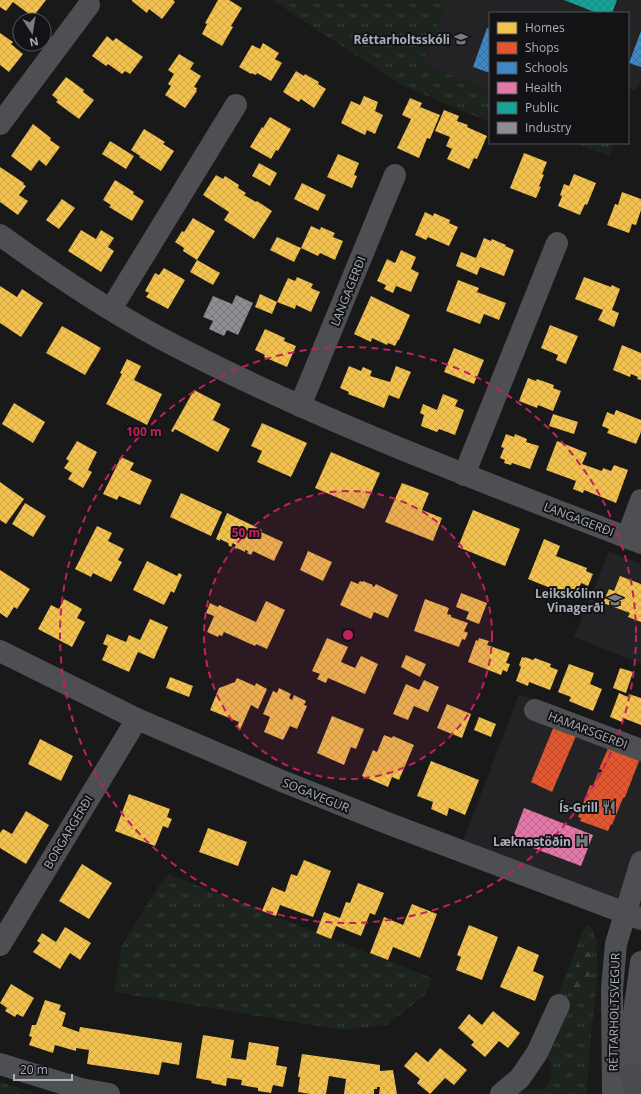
<svg xmlns="http://www.w3.org/2000/svg" width="641" height="1094" viewBox="0 0 641 1094" font-family="'Open Sans',sans-serif">
<defs>
<pattern id="grass-tufts" width="24" height="20" patternUnits="userSpaceOnUse"><rect width="24" height="20" fill="#1c241d"/><path d="M3 7l-1-3M5 7V3M7 7l1-3M15 17l-1-3M17 17v-4M19 17l1-3" fill="none" stroke="#3a413c"/></pattern>
<pattern id="forest-firs" width="22" height="20" patternUnits="userSpaceOnUse"><rect width="22" height="20" fill="#1c241d"/><path d="M5 1l3.5 6h-7zM16 11l3.5 6h-7z" fill="#3a413c"/></pattern>
<pattern id="homes-cross-hatch" width="8" height="8" patternUnits="userSpaceOnUse"><rect width="8" height="8" fill="#f2c14e"/><path d="M0 0l8 8M0 8l8-8" fill="none" stroke="#cca54a"/></pattern>
<pattern id="shops-cross-hatch" width="8" height="8" patternUnits="userSpaceOnUse"><rect width="8" height="8" fill="#e4572e"/><path d="M0 0l8 8M0 8l8-8" fill="none" stroke="#b84e30"/></pattern>
<pattern id="schools-cross-hatch" width="8" height="8" patternUnits="userSpaceOnUse"><rect width="8" height="8" fill="#3f88c5"/><path d="M0 0l8 8M0 8l8-8" fill="none" stroke="#3b6f9b"/></pattern>
<pattern id="health-cross-hatch" width="8" height="8" patternUnits="userSpaceOnUse"><rect width="8" height="8" fill="#e377a8"/><path d="M0 0l8 8M0 8l8-8" fill="none" stroke="#b7668c"/></pattern>
<pattern id="public-cross-hatch" width="8" height="8" patternUnits="userSpaceOnUse"><rect width="8" height="8" fill="#17a398"/><path d="M0 0l8 8M0 8l8-8" fill="none" stroke="#1e8880"/></pattern>
<pattern id="industry-cross-hatch" width="8" height="8" patternUnits="userSpaceOnUse"><rect width="8" height="8" fill="#8d8d92"/><path d="M0 0l8 8M0 8l8-8" fill="none" stroke="#76777c"/></pattern>
</defs>
<rect width="100%" height="100%" fill="#191919"/>
<!-- built -->
<g fill="#232325">
<path d="M 447,0 L 641,0 L 641,80 L 636,91 L 628,88 L 628,13 L 490,13 L 490,90 L 422,64 Z"/>
<path d="M 609,551 L 641,564 L 641,664 L 574,637 Z"/>
<path d="M 519,694 L 641,739 L 641,912 L 462,844 Z"/>
</g>
<!-- grass -->
<g fill="url(#grass-tufts)">
<path d="M 272,0 L 447,0 L 422,64 L 490,90 L 490,122 L 401,85 Z"/>
<path d="M 576,143 L 615,143 L 609,156 Z"/>
<path d="M 168,874 L 432,978 L 426,994 L 387,1025 L 342,1030 L 114,992 L 121,947 L 160,884 Z"/>
<path d="M 590,924 L 596,939 L 598,975 L 591,1032 L 587,1094 L 519,1094 L 525,1089 L 540,1090 C 542,1089 546,1086 548,1084 C 555,1075 552,1061 544,1054 L 571,1001 L 558,996 L 583,929 Z"/>
<path d="M 0,1082 L 39,1094 L 0,1094 Z"/>
</g>
<!-- forest -->
<path fill="url(#forest-firs)" d="M 582,950 L 588,950 C 596,960 586,983 584,995 L 569,985 Z"/>
<!-- homes -->
<g fill="url(#homes-cross-hatch)">
<path d="M 0,0 L 46,0 L 33,17 L 13,2 L 6,11 L 0,7 Z"/>
<path d="M 132,0 L 173,0 L 175,2 L 162,19 L 149,9 L 147,13 L 132,1 Z"/>
<path d="M 218,0 L 229,0 L 242,8 L 231,26 L 233,27 L 222,46 L 202,34 L 207,24 L 205,23 Z"/>
<path d="M 0,33 L 13,42 L 11,44 L 23,54 L 9,72 L 0,65 Z"/>
<path d="M 107,36 L 113,41 L 116,38 L 143,57 L 130,74 L 125,71 L 122,74 L 108,64 L 106,66 L 92,56 Z"/>
<path d="M 263,43 L 279,53 L 275,59 L 282,63 L 271,81 L 257,73 L 256,75 L 251,73 L 251,74 L 239,67 L 252,45 L 260,49 Z"/>
<path d="M 179,54 L 194,63 L 190,69 L 201,76 L 194,87 L 197,88 L 196,90 L 197,91 L 185,108 L 165,95 L 171,86 L 168,84 L 174,74 L 168,70 Z"/>
<path d="M 296,71 L 304,76 L 305,74 L 319,82 L 318,84 L 326,89 L 314,108 L 301,99 L 299,102 L 283,92 Z"/>
<path d="M 66,77 L 84,90 L 83,92 L 94,100 L 79,119 L 56,102 L 58,100 L 52,95 Z"/>
<path d="M 364,96 L 378,102 L 375,111 L 383,115 L 375,134 L 367,130 L 365,135 L 341,123 L 351,101 L 360,105 Z"/>
<path d="M 410,98 L 422,103 L 420,107 L 440,115 L 430,139 L 427,138 L 419,158 L 397,148 L 411,119 L 402,115 Z"/>
<path d="M 444,110 L 459,116 L 457,121 L 468,125 L 467,127 L 487,136 L 477,159 L 474,158 L 469,169 L 447,159 L 452,149 L 446,146 L 450,137 L 435,131 Z"/>
<path d="M 270,117 L 291,129 L 278,151 L 276,150 L 271,159 L 250,147 L 262,127 L 263,128 Z"/>
<path d="M 33,124 L 51,138 L 50,140 L 60,147 L 46,166 L 39,160 L 31,171 L 11,156 Z"/>
<path d="M 144,129 L 165,142 L 163,144 L 174,151 L 161,171 L 139,157 L 140,156 L 131,150 Z"/>
<path d="M 110,141 L 134,156 L 126,169 L 102,154 Z"/>
<path d="M 524,153 L 547,162 L 542,174 L 544,175 L 539,186 L 541,187 L 536,198 L 510,188 Z"/>
<path d="M 338,154 L 359,163 L 354,175 L 357,176 L 352,188 L 327,177 Z"/>
<path d="M 259,163 L 277,173 L 270,186 L 252,176 Z"/>
<path d="M 0,167 L 24,183 L 23,184 L 26,186 L 19,195 L 28,201 L 18,215 L 0,202 Z"/>
<path d="M 574,174 L 596,183 L 587,205 L 585,204 L 580,215 L 558,206 L 562,196 L 560,195 L 564,184 L 569,186 Z"/>
<path d="M 216,175 L 223,179 L 225,176 L 239,185 L 238,188 L 246,193 L 244,195 L 256,202 L 257,201 L 272,211 L 254,239 L 224,220 L 229,212 L 203,195 Z"/>
<path d="M 115,180 L 134,192 L 133,194 L 144,201 L 132,221 L 109,207 L 111,205 L 103,200 Z"/>
<path d="M 302,183 L 326,195 L 318,211 L 294,199 Z"/>
<path d="M 622,192 L 641,199 L 641,210 L 636,225 L 632,224 L 629,233 L 607,225 L 615,204 L 618,205 Z"/>
<path d="M 62,199 L 75,208 L 59,229 L 46,220 Z"/>
<path d="M 425,212 L 433,216 L 434,213 L 450,220 L 449,223 L 458,227 L 449,246 L 428,237 L 426,240 L 415,235 Z"/>
<path d="M 193,218 L 215,231 L 197,260 L 183,251 L 184,248 L 175,242 L 182,231 L 184,232 Z"/>
<path d="M 311,226 L 320,230 L 321,227 L 335,233 L 333,237 L 343,241 L 335,260 L 320,253 L 318,256 L 301,248 Z"/>
<path d="M 81,230 L 96,239 L 101,230 L 114,238 L 108,247 L 114,251 L 101,272 L 68,251 Z"/>
<path d="M 277,237 L 301,248 L 294,262 L 270,250 Z"/>
<path d="M 484,238 L 491,241 L 492,239 L 506,245 L 505,246 L 514,250 L 504,276 L 480,267 L 477,275 L 456,266 L 461,252 L 476,258 Z"/>
<path d="M 401,250 L 416,257 L 411,269 L 419,273 L 411,292 L 396,286 L 393,293 L 384,289 L 386,285 L 377,281 L 387,259 L 395,263 Z"/>
<path d="M 197,260 L 220,273 L 213,285 L 190,272 Z"/>
<path d="M 164,268 L 185,280 L 168,309 L 146,297 L 149,293 L 145,291 L 155,273 L 159,275 Z"/>
<path d="M 297,277 L 313,284 L 311,288 L 320,292 L 311,312 L 296,305 L 295,309 L 277,302 L 288,278 L 295,281 Z"/>
<path d="M 584,277 L 611,287 L 612,285 L 620,289 L 612,310 L 619,313 L 614,327 L 598,320 L 603,310 L 575,299 Z"/>
<path d="M 458,280 L 479,288 L 477,292 L 506,303 L 499,320 L 484,314 L 480,324 L 446,311 Z"/>
<path d="M 0,286 L 17,297 L 22,289 L 43,303 L 21,337 L 0,323 Z"/>
<path d="M 260,294 L 277,302 L 272,314 L 255,307 Z"/>
<path d="M 371,296 L 410,315 L 399,340 L 398,340 L 395,346 L 388,343 L 387,345 L 372,338 L 371,342 L 354,334 Z"/>
<path d="M 550,325 L 578,336 L 566,364 L 556,360 L 558,355 L 541,348 Z"/>
<path d="M 62,326 L 101,348 L 85,375 L 46,353 Z"/>
<path d="M 265,329 L 285,338 L 284,341 L 296,346 L 287,367 L 264,357 L 265,355 L 255,350 Z"/>
<path d="M 622,345 L 641,353 L 641,380 L 637,379 L 638,377 L 631,374 L 630,377 L 613,370 Z"/>
<path d="M 454,348 L 484,360 L 474,384 L 444,372 Z"/>
<path d="M 127,359 L 141,366 L 134,380 L 162,394 L 147,425 L 106,404 L 122,374 L 120,373 Z"/>
<path d="M 349,366 L 361,371 L 363,367 L 372,371 L 370,376 L 390,382 L 396,366 L 411,372 L 399,399 L 389,395 L 384,408 L 348,394 L 349,392 L 340,388 Z"/>
<path d="M 528,378 L 536,381 L 537,379 L 554,385 L 553,388 L 561,391 L 553,411 L 538,405 L 537,408 L 519,401 Z"/>
<path d="M 194,390 L 221,404 L 213,420 L 230,429 L 218,452 L 175,429 L 173,432 L 171,431 Z"/>
<path d="M 443,394 L 458,400 L 455,406 L 464,410 L 455,435 L 439,429 L 437,432 L 421,426 L 424,415 L 420,413 L 423,404 L 437,410 Z"/>
<path d="M 14,403 L 45,422 L 33,443 L 2,424 Z"/>
<path d="M 616,410 L 641,420 L 641,432 L 636,444 L 607,433 L 609,429 L 602,426 L 607,412 L 614,415 Z"/>
<path d="M 553,414 L 578,422 L 574,434 L 549,426 Z"/>
<path d="M 262,423 L 307,443 L 291,477 L 257,462 L 262,451 L 251,446 Z"/>
<path d="M 506,434 L 514,437 L 515,434 L 527,439 L 526,442 L 539,446 L 530,469 L 512,463 L 511,465 L 504,463 L 505,460 L 500,458 L 504,448 L 501,447 Z"/>
<path d="M 77,441 L 97,452 L 88,470 L 92,472 L 83,488 L 68,479 L 72,473 L 64,468 L 69,461 L 66,459 Z"/>
<path d="M 557,441 L 587,453 L 582,464 L 602,471 L 603,468 L 611,471 L 614,465 L 628,470 L 616,503 L 584,490 L 583,493 L 573,489 L 576,481 L 546,470 Z"/>
<path d="M 331,452 L 380,473 L 364,509 L 315,488 Z"/>
<path d="M 121,457 L 134,463 L 130,470 L 152,480 L 140,505 L 119,496 L 117,500 L 103,494 Z"/>
<path d="M 0,482 L 24,499 L 6,524 L 0,520 Z"/>
<path d="M 402,483 L 429,493 L 422,510 L 442,518 L 433,541 L 385,522 Z"/>
<path d="M 181,493 L 222,512 L 211,536 L 170,517 Z"/>
<path d="M 25,503 L 46,516 L 33,537 L 12,524 Z"/>
<path d="M 473,510 L 520,529 L 505,566 L 458,547 Z"/>
<path d="M 227,513 L 262,530 L 261,532 L 283,542 L 274,561 L 253,551 L 251,555 L 247,553 L 248,551 L 245,550 L 245,552 L 237,548 L 237,549 L 234,548 L 236,545 L 233,543 L 231,547 L 228,545 L 229,544 L 228,543 L 220,539 L 220,541 L 216,539 Z"/>
<path d="M 97,526 L 112,533 L 108,541 L 124,549 L 118,560 L 122,562 L 111,582 L 93,573 L 91,577 L 75,569 Z"/>
<path d="M 544,539 L 560,546 L 556,556 L 587,568 L 586,571 L 593,574 L 588,586 L 581,583 L 575,598 L 528,579 Z"/>
<path d="M 308,551 L 332,562 L 323,581 L 300,570 Z"/>
<path d="M 147,561 L 177,576 L 179,573 L 182,575 L 174,593 L 171,591 L 164,605 L 133,590 Z"/>
<path d="M 0,570 L 30,589 L 17,609 L 14,607 L 7,618 L 0,613 Z"/>
<path d="M 620,576 L 641,584 L 641,622 L 628,617 L 630,613 L 603,603 L 609,589 L 614,591 Z"/>
<path d="M 351,581 L 358,584 L 360,581 L 363,582 L 363,581 L 373,585 L 372,586 L 374,587 L 376,584 L 398,595 L 388,618 L 374,612 L 371,619 L 340,605 Z"/>
<path d="M 461,593 L 487,603 L 479,624 L 466,619 L 469,612 L 456,607 Z"/>
<path d="M 64,599 L 82,609 L 77,618 L 85,622 L 72,647 L 38,629 L 51,605 L 59,609 Z"/>
<path d="M 425,599 L 449,608 L 447,614 L 451,615 L 451,617 L 468,623 L 464,631 L 468,633 L 465,640 L 462,639 L 459,647 L 414,631 Z"/>
<path d="M 266,601 L 285,610 L 267,649 L 256,644 L 255,646 L 224,632 L 222,636 L 219,635 L 218,637 L 207,632 L 214,616 L 206,613 L 210,603 L 218,607 L 219,605 L 256,622 Z"/>
<path d="M 150,619 L 168,627 L 154,659 L 138,652 L 129,672 L 102,660 L 108,646 L 103,644 L 107,634 L 126,642 L 129,635 L 140,640 Z"/>
<path d="M 327,638 L 348,647 L 341,662 L 355,668 L 361,656 L 378,664 L 365,694 L 328,678 L 326,683 L 317,679 L 320,674 L 312,671 Z"/>
<path d="M 479,638 L 489,641 L 487,645 L 510,653 L 506,663 L 510,664 L 507,672 L 503,670 L 501,675 L 468,662 L 476,640 L 478,641 Z"/>
<path d="M 406,655 L 426,664 L 420,677 L 401,667 Z"/>
<path d="M 522,657 L 525,658 L 525,657 L 533,660 L 535,658 L 551,664 L 550,667 L 558,670 L 550,690 L 529,682 L 528,686 L 516,681 L 521,667 L 519,665 Z"/>
<path d="M 569,664 L 594,673 L 590,684 L 602,689 L 593,711 L 569,701 L 571,697 L 558,692 Z"/>
<path d="M 620,668 L 633,672 L 626,693 L 613,688 Z"/>
<path d="M 170,677 L 193,686 L 189,697 L 166,688 Z"/>
<path d="M 237,678 L 255,686 L 256,683 L 267,689 L 258,709 L 251,705 L 240,730 L 237,727 L 239,722 L 210,710 L 219,688 L 235,682 Z"/>
<path d="M 424,680 L 439,687 L 428,712 L 414,706 L 408,720 L 393,714 L 406,684 L 419,690 Z"/>
<path d="M 279,688 L 291,694 L 289,698 L 292,700 L 294,695 L 306,701 L 304,705 L 307,706 L 297,729 L 290,726 L 283,740 L 264,732 L 270,717 L 263,714 L 273,691 L 277,693 Z"/>
<path d="M 619,693 L 628,697 L 629,694 L 641,698 L 641,725 L 623,718 L 622,722 L 610,717 Z"/>
<path d="M 447,704 L 471,714 L 462,738 L 437,728 Z"/>
<path d="M 332,716 L 364,729 L 356,749 L 351,747 L 344,765 L 317,753 Z"/>
<path d="M 479,717 L 496,724 L 491,737 L 474,730 Z"/>
<path d="M 384,735 L 392,738 L 393,736 L 414,745 L 399,780 L 392,777 L 388,787 L 362,776 L 373,750 L 377,752 Z"/>
<path d="M 40,739 L 73,756 L 61,781 L 28,764 Z"/>
<path d="M 431,761 L 479,780 L 465,815 L 449,808 L 447,816 L 431,809 L 433,802 L 417,796 Z"/>
<path d="M 129,794 L 170,809 L 167,817 L 172,819 L 168,828 L 163,826 L 155,846 L 115,831 Z"/>
<path d="M 26,811 L 49,825 L 26,864 L 0,848 L 0,833 L 3,829 L 12,834 Z"/>
<path d="M 208,828 L 247,842 L 238,866 L 199,852 Z"/>
<path d="M 304,860 L 331,871 L 313,917 L 280,905 L 276,916 L 262,911 L 272,887 L 285,892 L 291,874 L 297,876 Z"/>
<path d="M 82,864 L 112,883 L 89,919 L 59,901 Z"/>
<path d="M 358,883 L 384,893 L 375,915 L 370,913 L 361,936 L 336,926 L 331,939 L 316,933 L 324,912 L 340,918 L 346,902 L 350,903 Z"/>
<path d="M 412,904 L 437,914 L 420,958 L 393,947 L 388,960 L 370,953 L 384,917 L 403,925 Z"/>
<path d="M 469,925 L 498,937 L 482,980 L 456,970 L 461,957 L 457,955 Z"/>
<path d="M 65,927 L 91,943 L 80,960 L 70,953 L 60,969 L 33,952 L 40,943 L 37,941 L 42,933 L 56,942 Z"/>
<path d="M 518,946 L 539,955 L 533,971 L 544,976 L 535,1001 L 500,987 Z"/>
<path d="M 11,984 L 34,998 L 23,1017 L 17,1014 L 15,1017 L 5,1011 L 7,1008 L 0,1003 Z"/>
<path d="M 45,1000 L 61,1005 L 59,1010 L 66,1013 L 62,1026 L 79,1032 L 80,1027 L 182,1043 L 179,1065 L 162,1062 L 159,1075 L 87,1064 L 89,1050 L 76,1048 L 76,1051 L 55,1045 L 53,1053 L 29,1045 L 32,1037 L 29,1036 L 32,1025 L 36,1025 Z"/>
<path d="M 493,1011 L 520,1033 L 508,1048 L 499,1041 L 485,1057 L 471,1045 L 474,1042 L 458,1028 L 469,1014 L 482,1025 Z"/>
<path d="M 203,1035 L 234,1040 L 231,1058 L 246,1060 L 249,1042 L 279,1047 L 276,1065 L 287,1067 L 283,1087 L 273,1085 L 271,1093 L 258,1091 L 258,1088 L 241,1085 L 242,1080 L 227,1078 L 226,1086 L 211,1083 L 212,1081 L 196,1078 Z"/>
<path d="M 440,1048 L 467,1070 L 454,1085 L 445,1078 L 430,1094 L 417,1083 L 420,1079 L 404,1066 L 416,1052 L 428,1062 Z"/>
<path d="M 302,1054 L 380,1065 L 380,1071 L 393,1070 L 397,1094 L 379,1094 L 380,1087 L 377,1087 L 377,1089 L 374,1089 L 374,1094 L 344,1094 L 346,1079 L 329,1076 L 326,1094 L 310,1094 L 298,1092 L 300,1077 L 298,1077 Z"/>
</g>
<!-- shops -->
<g fill="url(#shops-cross-hatch)">
<path d="M 554,726 L 576,736 L 552,792 L 531,782 Z"/>
<path d="M 610,744 L 641,756 L 625,797 L 623,798 L 612,825 L 611,824 L 608,831 L 580,821 L 581,818 L 578,817 L 590,785 L 593,786 L 598,773 L 602,772 L 602,770 L 599,769 Z"/>
</g>
<!-- schools -->
<g fill="url(#schools-cross-hatch)">
<path d="M 487,28 L 490,29 L 490,73 L 473,67 Z"/>
<path d="M 641,31 L 641,67 L 629,63 Z"/>
</g>
<!-- health -->
<path fill="url(#health-cross-hatch)" d="M 524,808 L 593,835 L 581,866 L 512,840 Z"/>
<!-- public -->
<path fill="url(#public-cross-hatch)" d="M 564,0 L 617,0 L 612,13 L 597,13 Z"/>
<!-- industry -->
<path fill="url(#industry-cross-hatch)" d="M 236,295 L 253,303 L 238,335 L 227,330 L 224,336 L 209,329 L 213,321 L 203,317 L 213,296 L 232,304 Z"/>
<g fill="none" stroke-linecap="round" stroke-linejoin="round">
<!-- minor -->
<g stroke="#4d4f52" stroke-width="22">
<path d="M 0,124 L 89,5"/>
<path d="M 0,235 C 51,272 104,308 160,338 C 314,419 478,480 641,543"/>
<path d="M 111,309 L 236,105"/>
<path d="M 300,406 L 395,175"/>
<path d="M 464,475 L 557,243"/>
<path d="M 627,538 L 641,500"/>
<path d="M 0,651 L 137,719 L 282,781 L 387,823 L 641,919"/>
<path d="M 535,710 L 641,750"/>
<path d="M 0,945 L 137,719"/>
<path d="M 0,1064 L 81,1089 L 109,1094"/>
<path d="M 632,1093 L 631,1074 L 634,1013 L 641,962"/>
<path d="M 501,1094 L 520,1078 L 537,1053 L 559,1005"/>
<path d="M 613,1094 L 612,989 L 616,944 L 641,862"/>
</g>
<!-- highway -->
<path stroke="#4a4b4f" stroke-width="22" d="M 631,1074 L 638,1094"/>
</g>
<!-- distance rings -->
<circle cx="348" cy="635" r="144" fill="#c12060" fill-opacity=".12"/>
<g fill="none" stroke="#c12060" stroke-width="2" stroke-dasharray="7 5">
<circle cx="348" cy="635" r="144"/>
<circle cx="348" cy="635" r="288"/>
</g>
<!-- icons -->
<defs>
<symbol id="school-bare" viewBox="-9 -9 18 18"><path d="M0-5L7-2L0 1L-7-2ZM-4 1L0 2.5L4 1V4Q0 6-4 4Z" fill="#777b82" stroke="#131315" stroke-width="2.5" paint-order="stroke"/></symbol>
<symbol id="restaurant-bare" viewBox="-9 -9 18 18"><path d="M-5-6h1v4h1v-4h1v4h1v-4h1v5L-1.5 .5V6h-2V.5L-5-1ZM5-6V6H3V1.5H1.5Q1.5-4 5-6Z" fill="#777b82" stroke="#131315" stroke-width="2.5" paint-order="stroke"/></symbol>
<symbol id="hospital-bare" viewBox="-9 -9 18 18"><path d="M-5-5h3v3.5h4V-5h3V5h-3V1.5h-4V5h-3Z" fill="#777b82" stroke="#131315" stroke-width="2.5" paint-order="stroke"/></symbol>
</defs>
<g fill-rule="evenodd">
<use href="#school-bare" x="451" y="29" width="20" height="20"/>
<use href="#school-bare" x="605" y="590" width="20" height="20"/>
<use href="#restaurant-bare" x="599" y="797" width="20" height="20"/>
<use href="#hospital-bare" x="572" y="831" width="20" height="20"/>
</g>
<g text-anchor="middle" dominant-baseline="central" stroke-width="4" stroke-linejoin="round" paint-order="stroke">
<!-- poi labels -->
<g font-size="12" font-weight="bold" fill="#a9b0bb" stroke="#131315" text-anchor="end">
<text x="450" y="39">Réttarholtsskóli</text>
<text x="604" y="593">Leikskólinn<tspan x="604" dy="14">Vinagerði</tspan></text>
<text x="598" y="807">Ís-Grill</text>
<text x="571" y="841">Læknastöðin</text>
</g>
<!-- street labels -->
<g font-size="12" fill="#a9b0bb" stroke="#131315">
<text transform="translate(348 291) rotate(-68)">LANGAGERÐI</text>
<text transform="translate(579 519) rotate(21)">LANGAGERÐI</text>
<text transform="translate(588 730) rotate(21)">HAMARSGERÐI</text>
<text transform="translate(316 795) rotate(22)">SOGAVEGUR</text>
<text transform="translate(68 832) rotate(-59)">BORGARGERÐI</text>
<text transform="translate(614 1012) rotate(-89)">RÉTTARHOLTSVEGUR</text>
</g>
</g>
<circle cx="348" cy="635" r="6" fill="#c12060" stroke="#131315" stroke-width="2"/>
<g font-size="12" text-anchor="middle" font-weight="bold" fill="#c12060" stroke="#131315" stroke-width="4" stroke-linejoin="round" paint-order="stroke">
<text x="144" y="436">100 m</text>
<text x="246" y="537">50 m</text>
</g>
<!-- legend -->
<rect x="489" y="12" width="140" height="132" fill="#131315" stroke="#4f5257"/>
<rect x="497" y="22" width="20" height="12" fill="#f2c14e" stroke="#4f5257"/>
<text x="525" y="32" font-size="12" fill="#a9b0bb">Homes</text>
<rect x="497" y="42" width="20" height="12" fill="#e4572e" stroke="#4f5257"/>
<text x="525" y="52" font-size="12" fill="#a9b0bb">Shops</text>
<rect x="497" y="62" width="20" height="12" fill="#3f88c5" stroke="#4f5257"/>
<text x="525" y="72" font-size="12" fill="#a9b0bb">Schools</text>
<rect x="497" y="82" width="20" height="12" fill="#e377a8" stroke="#4f5257"/>
<text x="525" y="92" font-size="12" fill="#a9b0bb">Health</text>
<rect x="497" y="102" width="20" height="12" fill="#17a398" stroke="#4f5257"/>
<text x="525" y="112" font-size="12" fill="#a9b0bb">Public</text>
<rect x="497" y="122" width="20" height="12" fill="#8d8d92" stroke="#4f5257"/>
<text x="525" y="132" font-size="12" fill="#a9b0bb">Industry</text>
<!-- north arrow -->
<g transform="translate(32 32) rotate(168)"><circle r="19" fill="#131315" stroke="#4f5257"/>
<path d="M0-3L7 15L0 10L-7 15Z" fill="#777b82"/>
<text y="-6" font-size="11" font-weight="bold" text-anchor="middle" fill="#a9b0bb">N</text>
</g>
<!-- scale -->
<path d="M14 1074v6h58v-6" fill="none" stroke="#a9b0bb" stroke-width="2"/>
<text x="20" y="1074" font-size="12" fill="#a9b0bb" stroke="#131315" stroke-width="3" paint-order="stroke">20 m</text>
</svg>
